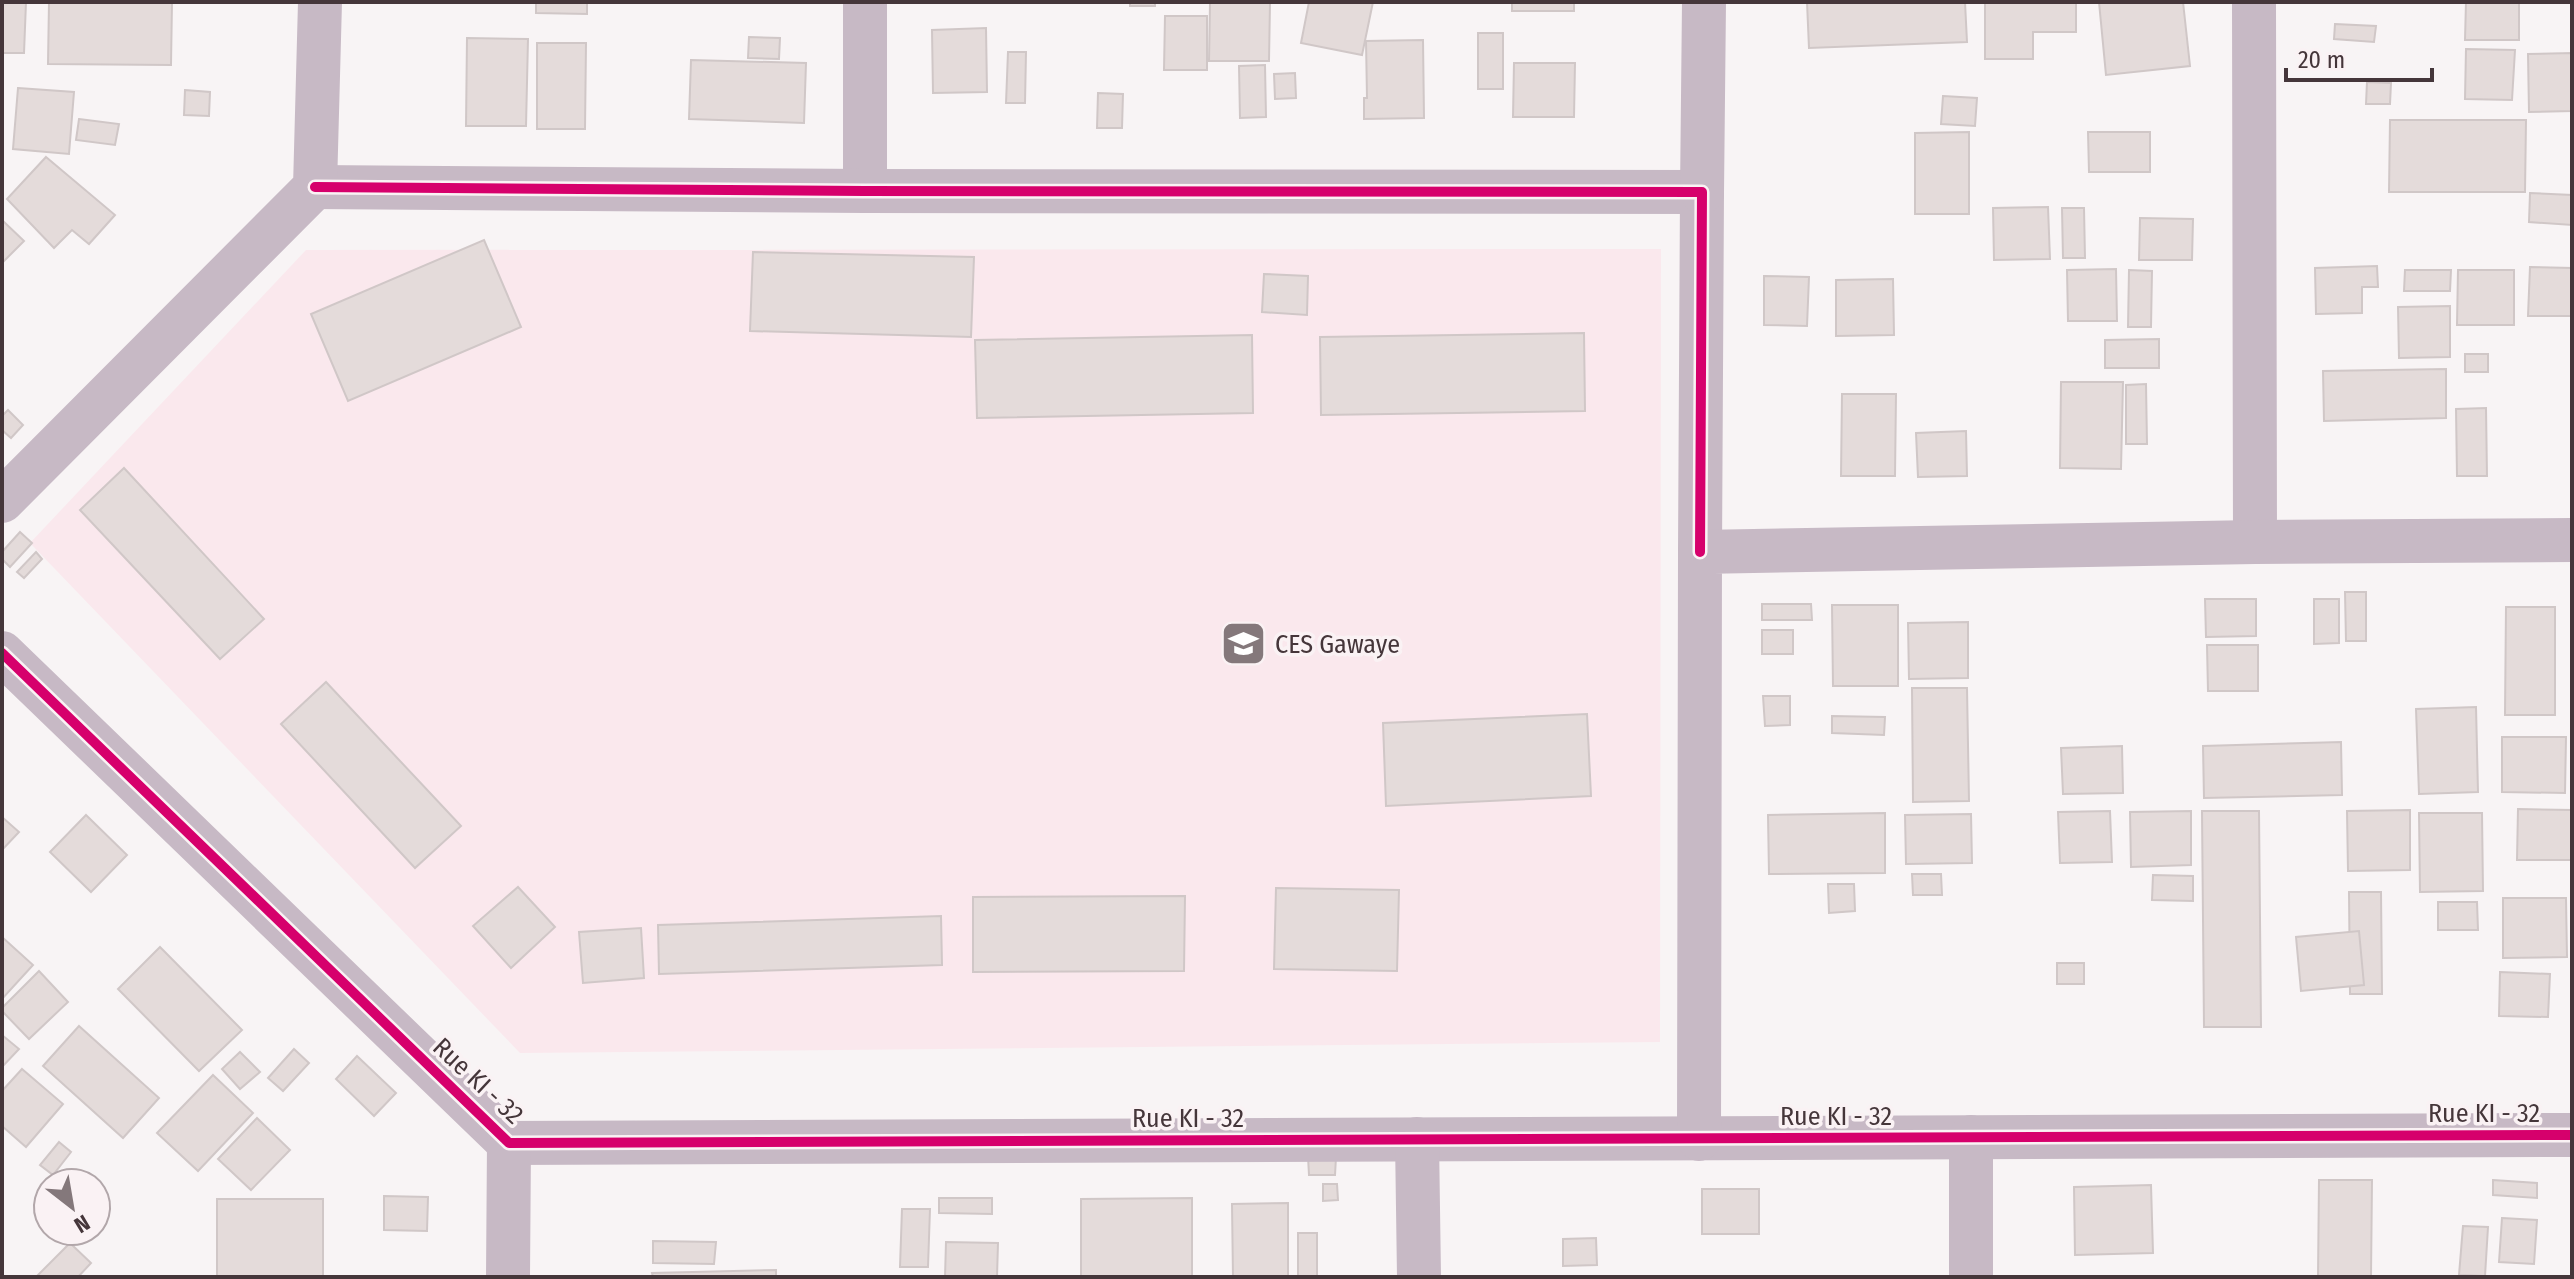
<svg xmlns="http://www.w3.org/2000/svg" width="2574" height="1279" viewBox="0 0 2574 1279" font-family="'Fira Sans Condensed',sans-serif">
<rect width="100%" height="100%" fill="#f8f4f5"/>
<!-- built -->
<path fill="#fae8ed" d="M 1661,249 L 1660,1042 L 520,1053 L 30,543 L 306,250 Z"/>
<!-- building -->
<g fill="#e4dbda" stroke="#d0c7c7" stroke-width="2">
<path d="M 2,2 L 26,2 L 24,53 L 2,53 Z"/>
<path d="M 49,2 L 172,2 L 171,65 L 48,64 Z"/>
<path d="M 536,2 L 587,2 L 587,14 L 536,13 Z"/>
<rect x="1130" y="2" width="25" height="4"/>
<path d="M 1309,2 L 1373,2 L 1362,55 L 1301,43 Z"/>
<rect x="1512" y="2" width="62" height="9"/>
<path d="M 1807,2 L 1965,2 L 1967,42 L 1809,48 Z"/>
<path d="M 1985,2 L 2076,3 L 2076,32 L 2033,32 L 2033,59 L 1985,59 Z"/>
<path d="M 2099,2 L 2183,2 L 2190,66 L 2106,75 Z"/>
<path d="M 2466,2 L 2519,2 L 2519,40 L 2465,40 Z"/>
<path d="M 1210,3 L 1270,3 L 1269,61 L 1209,61 Z"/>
<path d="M 1165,16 L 1207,16 L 1207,70 L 1164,70 Z"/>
<path d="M 2335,24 L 2376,26 L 2374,42 L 2334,39 Z"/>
<path d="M 986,28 L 987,92 L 933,93 L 932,30 Z"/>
<rect x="1478" y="33" width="25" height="56"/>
<path d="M 749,37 L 780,38 L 779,59 L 748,58 Z"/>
<path d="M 467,38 L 528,39 L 526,126 L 466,126 Z"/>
<path d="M 1423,40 L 1424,118 L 1364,119 L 1364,98 L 1367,98 L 1366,41 Z"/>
<path d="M 537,43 L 586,43 L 585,129 L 537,129 Z"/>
<path d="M 2466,49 L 2515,50 L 2512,100 L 2465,99 Z"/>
<path d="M 1008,52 L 1026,52 L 1025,103 L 1006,103 Z"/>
<path d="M 2572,53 L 2572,111 L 2529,112 L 2528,54 Z"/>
<path d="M 691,60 L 806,63 L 804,123 L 689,119 Z"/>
<path d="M 1514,63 L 1575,63 L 1574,117 L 1513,117 Z"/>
<path d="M 1265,65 L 1266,117 L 1240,118 L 1239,66 Z"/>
<path d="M 1295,73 L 1296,98 L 1275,99 L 1274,74 Z"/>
<path d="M 2367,82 L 2391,83 L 2390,104 L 2366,104 Z"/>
<path d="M 18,88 L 74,92 L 69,154 L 13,149 Z"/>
<path d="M 185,90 L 210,92 L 209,116 L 184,115 Z"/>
<path d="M 1098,93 L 1123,94 L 1122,128 L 1097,128 Z"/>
<path d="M 1943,96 L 1977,98 L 1975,126 L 1941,124 Z"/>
<path d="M 79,119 L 119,124 L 115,145 L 76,140 Z"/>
<path d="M 2390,120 L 2526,120 L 2525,192 L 2389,192 Z"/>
<path d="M 1969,132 L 1969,214 L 1915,214 L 1915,133 Z"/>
<path d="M 2088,132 L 2150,132 L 2150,172 L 2089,172 Z"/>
<path d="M 46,157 L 115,215 L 89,244 L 72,230 L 54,248 L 7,199 Z"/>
<path d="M 2530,193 L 2572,195 L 2572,225 L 2529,222 Z"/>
<path d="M 2048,207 L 2050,259 L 1994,260 L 1993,208 Z"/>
<path d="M 2062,208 L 2084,208 L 2085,258 L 2063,258 Z"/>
<path d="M 2140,218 L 2193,219 L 2192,260 L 2139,260 Z"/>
<path d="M 2,220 L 24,241 L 2,263 Z"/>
<path d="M 484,240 L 521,327 L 348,401 L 311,314 Z"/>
<path d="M 753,252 L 974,257 L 971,337 L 750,331 Z"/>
<path d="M 2377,266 L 2378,287 L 2362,287 L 2362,313 L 2316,314 L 2315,268 Z"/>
<path d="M 2530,267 L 2572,268 L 2572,316 L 2528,316 Z"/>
<path d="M 2116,269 L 2117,321 L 2068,321 L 2067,270 Z"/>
<path d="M 2129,270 L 2152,271 L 2151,327 L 2128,327 Z"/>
<path d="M 2405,270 L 2451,270 L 2450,291 L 2404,291 Z"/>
<path d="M 2458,270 L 2514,270 L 2514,325 L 2457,325 Z"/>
<path d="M 1264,274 L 1308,276 L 1307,315 L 1262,312 Z"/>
<path d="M 1764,276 L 1809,277 L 1807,326 L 1764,325 Z"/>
<path d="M 1893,279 L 1894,335 L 1836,336 L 1836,280 Z"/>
<path d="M 2450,306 L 2450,357 L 2399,358 L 2398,307 Z"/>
<path d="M 1584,333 L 1585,411 L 1321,415 L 1320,337 Z"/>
<path d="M 1252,335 L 1253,413 L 977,418 L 975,340 Z"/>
<path d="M 2159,339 L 2159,368 L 2105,368 L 2105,340 Z"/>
<rect x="2465" y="354" width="23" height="18"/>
<path d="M 2446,369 L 2446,418 L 2324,421 L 2323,371 Z"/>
<path d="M 2061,382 L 2123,382 L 2121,469 L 2060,468 Z"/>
<path d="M 2146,384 L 2147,444 L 2126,444 L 2126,385 Z"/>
<path d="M 1842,394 L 1896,394 L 1895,476 L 1841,476 Z"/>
<path d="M 2486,408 L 2487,476 L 2457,476 L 2456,409 Z"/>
<path d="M 8,410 L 23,425 L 11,438 L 2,430 L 2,416 Z"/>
<path d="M 1966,431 L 1967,476 L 1918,477 L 1916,433 Z"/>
<path d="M 124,468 L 264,619 L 220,659 L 80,510 Z"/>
<path d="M 20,532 L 32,543 L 10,567 L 2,559 L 2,552 Z"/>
<path d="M 36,552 L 42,559 L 24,578 L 17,572 Z"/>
<path d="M 2345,592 L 2366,592 L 2366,641 L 2346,641 Z"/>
<path d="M 2205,599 L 2256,599 L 2256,636 L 2206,637 Z"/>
<path d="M 2314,599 L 2339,599 L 2339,643 L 2314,644 Z"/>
<path d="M 1762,604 L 1811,604 L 1812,620 L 1762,620 Z"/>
<path d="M 1832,605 L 1898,605 L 1898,686 L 1833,686 Z"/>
<path d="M 2506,607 L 2555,607 L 2555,715 L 2505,715 Z"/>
<path d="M 1968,622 L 1968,678 L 1909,679 L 1908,623 Z"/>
<rect x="1762" y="630" width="31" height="24"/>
<path d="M 2207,645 L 2258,645 L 2258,691 L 2208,691 Z"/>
<path d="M 326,682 L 461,826 L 415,868 L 281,724 Z"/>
<path d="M 1912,688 L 1967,688 L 1969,801 L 1913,802 Z"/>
<path d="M 1763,696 L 1790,696 L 1790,725 L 1765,726 Z"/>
<path d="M 2476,707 L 2478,792 L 2419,794 L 2416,709 Z"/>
<path d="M 1587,714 L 1591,796 L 1386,806 L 1383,723 Z"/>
<path d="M 1832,716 L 1885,717 L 1884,735 L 1832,733 Z"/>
<path d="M 2502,737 L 2566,737 L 2565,793 L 2502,792 Z"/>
<path d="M 2341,742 L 2342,795 L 2204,798 L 2203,746 Z"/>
<path d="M 2122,746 L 2123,793 L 2063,794 L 2061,748 Z"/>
<path d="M 2518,809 L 2572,810 L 2572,860 L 2517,860 Z"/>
<path d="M 2410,810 L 2410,870 L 2348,871 L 2347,811 Z"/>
<path d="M 2110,811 L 2112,862 L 2060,863 L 2058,812 Z"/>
<path d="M 2191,811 L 2191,865 L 2131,867 L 2130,812 Z"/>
<path d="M 2202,811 L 2259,811 L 2261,1027 L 2204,1027 Z"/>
<path d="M 1885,813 L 1885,873 L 1769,874 L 1768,815 Z"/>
<path d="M 2419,813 L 2482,813 L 2483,891 L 2420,892 Z"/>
<path d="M 1971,814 L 1972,863 L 1906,864 L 1905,815 Z"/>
<path d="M 86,815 L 127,855 L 91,892 L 50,852 Z"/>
<path d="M 2,817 L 19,832 L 2,850 Z"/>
<path d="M 1912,874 L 1941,874 L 1942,895 L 1913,895 Z"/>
<path d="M 2153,875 L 2193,876 L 2193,901 L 2152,900 Z"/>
<path d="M 1828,884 L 1854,884 L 1855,911 L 1829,913 Z"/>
<path d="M 518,887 L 555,927 L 511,968 L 473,926 Z"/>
<path d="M 1276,888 L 1399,890 L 1397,971 L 1274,969 Z"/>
<path d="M 2349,892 L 2381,892 L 2382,994 L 2350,994 Z"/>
<path d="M 1185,896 L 1184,971 L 973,972 L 973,897 Z"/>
<path d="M 2503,898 L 2566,898 L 2567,957 L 2503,958 Z"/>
<path d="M 2438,902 L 2477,902 L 2478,930 L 2438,930 Z"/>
<path d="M 941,916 L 942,965 L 659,974 L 658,925 Z"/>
<path d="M 641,928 L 644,978 L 583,983 L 579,932 Z"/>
<path d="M 2359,931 L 2364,985 L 2301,991 L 2296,937 Z"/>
<path d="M 2,937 L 33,965 L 2,999 Z"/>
<path d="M 160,947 L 242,1030 L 199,1071 L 118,989 Z"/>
<rect x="2057" y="963" width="27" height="21"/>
<path d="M 39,971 L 68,1002 L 29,1039 L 2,1011 L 2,1008 Z"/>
<path d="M 2500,972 L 2550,974 L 2548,1017 L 2499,1016 Z"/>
<path d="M 79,1026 L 159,1098 L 123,1138 L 43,1066 Z"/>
<path d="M 2,1035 L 19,1049 L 2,1067 Z"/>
<path d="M 294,1049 L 309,1063 L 283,1091 L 268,1078 Z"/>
<path d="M 240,1052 L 260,1072 L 240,1089 L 222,1069 Z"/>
<path d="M 357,1056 L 396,1093 L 374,1116 L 336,1079 Z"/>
<path d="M 22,1069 L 63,1104 L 26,1147 L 2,1126 L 2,1091 Z"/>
<path d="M 213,1075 L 253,1113 L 198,1171 L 157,1133 Z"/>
<path d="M 257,1118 L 290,1150 L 251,1190 L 218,1159 Z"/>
<path d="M 59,1142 L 71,1152 L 53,1175 L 40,1165 Z"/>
<path d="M 1308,1157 L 1336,1157 L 1335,1175 L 1309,1175 Z"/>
<path d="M 2319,1180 L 2372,1180 L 2371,1277 L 2318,1277 Z"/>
<path d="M 2493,1180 L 2537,1183 L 2537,1198 L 2493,1195 Z"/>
<path d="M 1323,1184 L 1337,1184 L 1338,1200 L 1323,1201 Z"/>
<path d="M 2151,1185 L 2153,1253 L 2075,1255 L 2074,1187 Z"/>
<rect x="1702" y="1189" width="57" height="45"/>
<path d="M 384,1196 L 428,1197 L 427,1231 L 384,1230 Z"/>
<path d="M 939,1198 L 992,1198 L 992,1214 L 939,1213 Z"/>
<path d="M 1192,1198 L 1192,1277 L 1081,1277 L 1081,1199 Z"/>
<rect x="217" y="1199" width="106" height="78"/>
<path d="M 1288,1203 L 1288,1277 L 1233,1277 L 1232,1204 Z"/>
<path d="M 902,1209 L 930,1209 L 928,1267 L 900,1267 Z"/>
<path d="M 2502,1218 L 2537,1220 L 2534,1264 L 2499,1262 Z"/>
<path d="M 2463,1226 L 2488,1227 L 2485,1276 L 2459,1275 Z"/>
<rect x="1298" y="1233" width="19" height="44"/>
<path d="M 1596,1238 L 1597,1265 L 1563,1266 L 1563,1239 Z"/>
<path d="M 653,1241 L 716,1242 L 714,1264 L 653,1263 Z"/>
<path d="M 946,1242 L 998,1243 L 997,1277 L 945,1277 Z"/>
<path d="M 70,1243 L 91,1263 L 78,1277 L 36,1277 Z"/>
<path d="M 776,1270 L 776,1277 L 653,1277 L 652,1273 Z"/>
</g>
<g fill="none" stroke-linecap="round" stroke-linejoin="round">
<!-- minor -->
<g stroke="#c7b9c5" stroke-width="44">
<path d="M 865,2 L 865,191"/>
<path d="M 2254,2 L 2255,542"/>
<path d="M 315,187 L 865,191 L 1702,192 L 1700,552"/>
<path d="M 1702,192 L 1704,2"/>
<path d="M 2,501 L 315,187 L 320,2"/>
<path d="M 2,653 L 509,1143 L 2572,1135"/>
<path d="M 1417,1139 L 1419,1277"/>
<path d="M 1699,1139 L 1700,552 L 2255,542 L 2572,540"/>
<path d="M 508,1277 L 509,1143"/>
<path d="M 1971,1277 L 1971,1137"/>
</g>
<defs>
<g id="cycleway">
<path d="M 315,187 L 865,191 L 1702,192 L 1700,552"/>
<path d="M 2,653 L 509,1143 L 2572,1135"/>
</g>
</defs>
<!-- cycleway casing -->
<use href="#cycleway" stroke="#faf2f4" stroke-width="15"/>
<!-- cycleway -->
<use href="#cycleway" stroke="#d6006c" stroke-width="10"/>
</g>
<!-- icons -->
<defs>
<symbol id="school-square" viewBox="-11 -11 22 22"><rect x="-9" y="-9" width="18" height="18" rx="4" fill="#84787b" stroke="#faf2f4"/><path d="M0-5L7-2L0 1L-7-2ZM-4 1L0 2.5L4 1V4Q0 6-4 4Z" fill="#fff"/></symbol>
</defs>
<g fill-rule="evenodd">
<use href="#school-square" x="1218" y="618" width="51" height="51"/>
</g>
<g text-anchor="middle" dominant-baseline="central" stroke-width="7" stroke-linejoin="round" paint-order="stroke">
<!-- poi labels -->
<g font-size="26" fill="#45363a" stroke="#faf2f4" text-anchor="start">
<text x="1275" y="644">CES Gawaye</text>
</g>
<!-- street labels -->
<g font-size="26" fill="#45363a" stroke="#faf2f4">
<text transform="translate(478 1081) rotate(43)">Rue KI - 32</text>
<text x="2484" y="1113">Rue KI - 32</text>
<text x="1836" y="1116">Rue KI - 32</text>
<text x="1188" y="1118">Rue KI - 32</text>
</g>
</g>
<!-- border -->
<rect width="2574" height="1279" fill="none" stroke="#45363a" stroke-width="8"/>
<!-- north arrow -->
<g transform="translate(72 1207) rotate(149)"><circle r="38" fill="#faf2f4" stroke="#b2a7aa" stroke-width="2"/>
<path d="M0-6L14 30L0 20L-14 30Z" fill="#84787b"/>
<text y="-12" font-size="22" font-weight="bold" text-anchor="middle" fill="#45363a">N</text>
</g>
<!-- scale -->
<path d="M2286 68v12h146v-12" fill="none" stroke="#45363a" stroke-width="4"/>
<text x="2298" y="68" font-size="24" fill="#45363a" stroke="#faf2f4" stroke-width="6" paint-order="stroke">20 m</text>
</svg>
